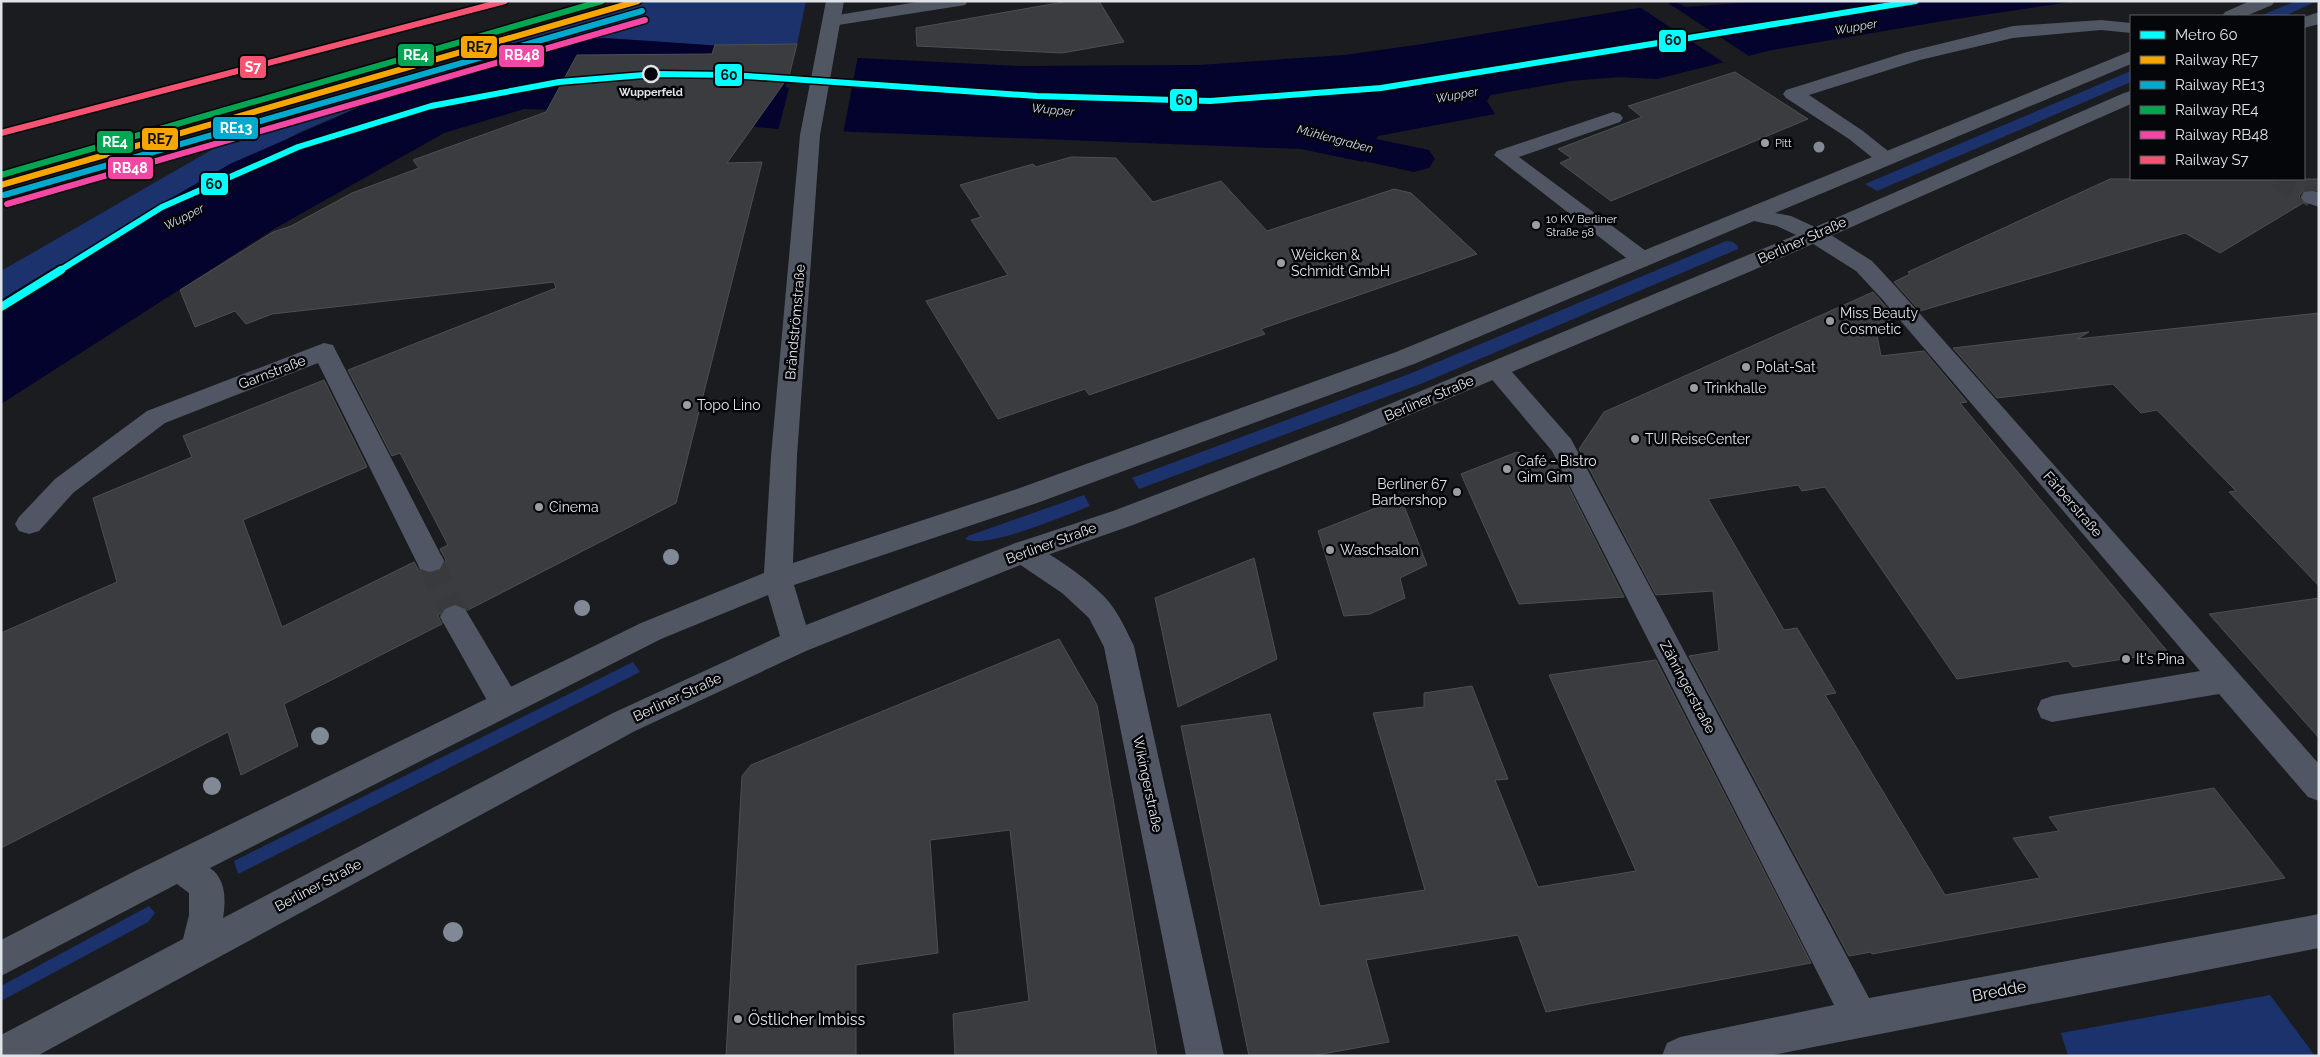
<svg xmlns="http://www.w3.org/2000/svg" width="2320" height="1057" viewBox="0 0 2320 1057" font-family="Raleway,sans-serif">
<rect width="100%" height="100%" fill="#1a1c1f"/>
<!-- green -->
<g fill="#1b326d">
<path d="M 651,1 L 806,1 L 794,59 L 780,59 L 721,46 L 604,38 L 548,43 L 455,70 L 387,95 L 300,132 L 95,245 L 1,306 L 1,271 L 227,141 L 451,62 L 549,30 Z"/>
<path d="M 2296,1 L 2317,1 L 2285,16 L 2260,16 Z"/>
<path d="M 2131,71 L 2131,82 L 1877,191 L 1865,184 Z"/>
<path d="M 1726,241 L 1733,242 L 1738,246 L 1738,249 L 1423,383 L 1139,489 L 1132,478 L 1409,374 Z"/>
<path d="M 1084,495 L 1090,506 C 1066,515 986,550 965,539 L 968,536 Z"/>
<path d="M 633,662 L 640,672 L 238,874 L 234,861 Z"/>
<path d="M 149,906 L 155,913 L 148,922 L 1,1001 L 1,986 Z"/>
<path d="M 2270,995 L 2315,1056 L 2068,1056 L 2061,1033 Z"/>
</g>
<!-- water -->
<path fill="#03032e" d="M 1762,1 L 2077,1 L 1949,20 L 1772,50 L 1657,79 L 1619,77 L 1570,81 L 1491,95 L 1487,101 L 1495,114 L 1378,136 L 1363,162 L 1301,149 L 778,129 L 593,111 L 524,109 L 444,133 L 274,229 L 1,404 L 1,306 L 161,204 L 230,164 L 387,95 L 455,70 L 548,43 L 604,38 L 650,41 L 721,46 L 780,59 L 859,58 L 1020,66 L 1199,65 L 1344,55 L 1423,44 L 1668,3 L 1677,3 L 1686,7 Z"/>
<!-- pier -->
<g fill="#1a1c1f">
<path d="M 1665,1 L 1668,3 L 1752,58 L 1726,64 L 1638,6 Z"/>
<path d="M 858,56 L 843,134 L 778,131 L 789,88 L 785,87 L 794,57 Z"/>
</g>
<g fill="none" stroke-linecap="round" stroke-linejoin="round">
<!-- canal -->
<path fill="#03032e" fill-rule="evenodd" d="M 1296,117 L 1376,139 L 1429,150 L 1435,159 L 1429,168 L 1414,172 L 1355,159 L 1281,138 L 1275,129 L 1281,120 Z"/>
</g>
<!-- building -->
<g fill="#3a3c3f" stroke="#4e4f52">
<path d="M 1069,1 L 1099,1 L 1124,42 L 1062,53 L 917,46 L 916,28 Z"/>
<path d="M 797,44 L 789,76 L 727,163 L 762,162 L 676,503 L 468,610 L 456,603 L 444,607 L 438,616 L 442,624 L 284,704 L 298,746 L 241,775 L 228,732 L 1,848 L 1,633 L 117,582 L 93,498 L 192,457 L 183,436 L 324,380 L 367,467 L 243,520 L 282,627 L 414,562 L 419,571 L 429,574 L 441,571 L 446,560 L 440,549 L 448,545 L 400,453 L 392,456 L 348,370 L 556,288 L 554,282 L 272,314 L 246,324 L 235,311 L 195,327 L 180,290 L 273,232 L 291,226 L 352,193 L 419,168 L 413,160 L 546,112 L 577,55 L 712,54 L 715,45 Z"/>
<path d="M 1735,72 L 1808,119 L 1611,201 L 1560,163 L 1571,158 L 1558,149 L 1642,117 L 1628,106 Z"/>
<path d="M 1071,157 L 1116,158 L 1153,202 L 1221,181 L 1267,231 L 1394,189 L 1411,193 L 1477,254 L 1261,329 L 1265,334 L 1089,395 L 1085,389 L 998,419 L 926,301 L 1008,275 L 971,220 L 981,217 L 960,185 L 1033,164 L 1036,167 Z"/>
<path d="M 2110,179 L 2319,179 L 2319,190 L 2304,190 L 2299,196 L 2303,203 L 2220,253 L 2185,233 L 1920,311 L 1894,282 L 1910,274 L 1908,272 Z"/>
<path d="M 1873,292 L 1896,318 L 1875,325 L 1881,356 L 1924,351 L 1967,402 L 1960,403 L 2168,652 L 2073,667 L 2068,661 L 1957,679 L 1825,487 L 1802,491 L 1798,485 L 1708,499 L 1784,630 L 1797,628 L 1836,693 L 1825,695 L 1945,895 L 2040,878 L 2013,838 L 2059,831 L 2049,817 L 2214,788 L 2285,878 L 1872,954 L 1871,952 L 1849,956 L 1689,656 L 1719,651 L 1713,591 L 1656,595 L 1579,449 L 1604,412 Z"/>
<path d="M 2319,313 L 2319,586 L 2229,492 L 2236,491 L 2157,410 L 2141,413 L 2113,384 L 1997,398 L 1953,348 L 2089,332 L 2077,339 Z"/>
<path d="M 1517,452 L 1558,466 L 1624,597 L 1519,604 L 1461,474 Z"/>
<path d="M 1401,498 L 1427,565 L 1400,578 L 1405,598 L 1370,614 L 1344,616 L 1318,531 Z"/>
<path d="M 1254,558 L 1277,659 L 1178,707 L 1155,598 Z"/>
<path d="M 2319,598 L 2319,738 L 2209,614 Z"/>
<path d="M 1059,639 L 1097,705 L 1157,1056 L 955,1056 L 953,1014 L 1029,1001 L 1010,830 L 930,840 L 938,953 L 856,965 L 856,1056 L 726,1056 L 742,776 L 751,765 Z"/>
<path d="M 1656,660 L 1811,963 L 1546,1012 L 1518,935 L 1366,960 L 1389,1042 L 1311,1056 L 1249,1056 L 1181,726 L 1270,714 L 1320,906 L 1425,890 L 1373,713 L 1424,707 L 1424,693 L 1472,686 L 1508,779 L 1495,780 L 1538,887 L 1636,871 L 1549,675 Z"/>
</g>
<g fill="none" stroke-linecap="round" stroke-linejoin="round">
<!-- minor-tunnel-far2 -->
<path stroke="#383a3d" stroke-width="20" stroke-dasharray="20 10" stroke-linecap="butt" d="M 2276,179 L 2312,197"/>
<!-- minor-tunnel-far1 -->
<path stroke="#383a3d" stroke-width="26" stroke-dasharray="26 13" stroke-linecap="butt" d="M 430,561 L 455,616"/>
<!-- minor-tunnel -->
<path stroke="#383a3d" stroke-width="33" stroke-dasharray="33 16" stroke-linecap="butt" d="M 454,615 L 455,617"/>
<!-- minor -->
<g fill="#505663" fill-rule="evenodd">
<path d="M 923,1 L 968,1 L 965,5 L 959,6 L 832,26 L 826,25 L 823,21 L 826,17 L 832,16 Z"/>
<path d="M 2101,20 L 2131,23 L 2131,33 L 2101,30 L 2013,38 L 1920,60 L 1809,95 L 1863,131 L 1893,155 L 1896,159 L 1893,163 L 1886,165 L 1879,163 L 1849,139 L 1786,98 L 1783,94 L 1786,90 L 1907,52 L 2013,26 Z"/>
<path d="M 1613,112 L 1620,114 L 1623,118 L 1620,122 L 1519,157 L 1650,254 L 1653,259 L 1650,264 L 1642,266 L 1634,264 L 1494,155 L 1497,151 Z"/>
<path d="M 2312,191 L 2319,192 L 2319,207 L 2304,202 L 2301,197 L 2304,192 Z"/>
<path d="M 1815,228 L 1823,230 L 1872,261 L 1898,289 L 2319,764 L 2319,801 L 2308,797 L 2219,694 L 2052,722 L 2041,718 L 2037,709 L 2041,700 L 2052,696 L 2200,671 L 1882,299 L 1856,271 L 1807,240 L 1804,235 L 1807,230 Z"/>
<path d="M 324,343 L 333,345 L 336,351 L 444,561 L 440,569 L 430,572 L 420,569 L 318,363 L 165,423 L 73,493 L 39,531 L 29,534 L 19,531 L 15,524 L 19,517 L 55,479 L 147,411 Z"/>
<path d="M 1496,362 L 1505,364 L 1571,439 L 1869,998 L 2319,914 L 2319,948 L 1768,1056 L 1662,1056 L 1667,1043 L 1680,1037 L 1834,1005 L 1552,451 L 1484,370 L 1487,364 Z"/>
<path d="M 1023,541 C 1046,549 1093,582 1109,602 C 1119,614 1127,632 1134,646 L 1224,1056 L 1186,1056 L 1104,647 L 1089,618 L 1062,593 L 1013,560 L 1009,552 L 1013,544 Z"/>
<path d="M 455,605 L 465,609 L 515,693 L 519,702 L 515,711 L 504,715 L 493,711 L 440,617 L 445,609 Z"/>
</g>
<!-- major -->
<g fill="#515762" fill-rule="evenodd">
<path d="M 826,1 L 844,1 L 820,135 L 797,456 L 793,563 L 1017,489 L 1396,352 L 2131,51 L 2131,64 L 1775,213 L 1791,216 L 1815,227 L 2124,93 L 2131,91 L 2131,104 L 1749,272 L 1362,435 L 1133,525 L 1033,560 L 806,651 L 635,731 L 37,1056 L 1,1056 L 1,1035 L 183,939 L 189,915 L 189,893 L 177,884 L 1,976 L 1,940 L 135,871 L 641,623 L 764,573 L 771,456 L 800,135 ZM 1754,221 L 1777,226 L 1796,235 L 1344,423 L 1113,511 L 1013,544 L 806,625 L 794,585 L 1037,503 L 1414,364 ZM 768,595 L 780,636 L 613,713 L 223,918 C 226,900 226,879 210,868 L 661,639 Z"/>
<path d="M 2250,1 L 2275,1 L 2272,5 L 2246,16 L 2222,16 L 2225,12 Z"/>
<path d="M 2319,12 L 2319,24 L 2304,28 L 2304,17 Z"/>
</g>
<defs>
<path id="rail-1" d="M 1,185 L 638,1"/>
<path id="rail-2" d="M 4,195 L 642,11"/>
<path id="rail-3" d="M 1,175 L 602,1"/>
<path id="rail-4" d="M 7,204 L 645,20"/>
<path id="rail-5" d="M 1,133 L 505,1"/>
</defs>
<!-- rail-1 casing -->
<use href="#rail-1" stroke="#050609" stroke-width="9"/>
<!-- rail-2 casing -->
<use href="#rail-2" stroke="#050609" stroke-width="9"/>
<!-- rail-3 casing -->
<use href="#rail-3" stroke="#050609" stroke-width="9"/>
<!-- rail-4 casing -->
<use href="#rail-4" stroke="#050609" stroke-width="9"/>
<!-- rail-5 casing -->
<use href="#rail-5" stroke="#050609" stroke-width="9"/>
<!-- rail-1 -->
<use href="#rail-1" stroke="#f7a600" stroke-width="6"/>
<!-- rail-2 -->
<use href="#rail-2" stroke="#00a9ce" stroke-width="6"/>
<!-- rail-3 -->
<use href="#rail-3" stroke="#00a651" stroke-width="6"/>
<!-- rail-4 -->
<use href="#rail-4" stroke="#f346a5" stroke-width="6"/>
<!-- rail-5 -->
<use href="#rail-5" stroke="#f65372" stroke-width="6"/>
<defs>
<path id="metro-1-far1" d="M 59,271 L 162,207 L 298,147 L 431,106 L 559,82 L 656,74 L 732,75 L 1037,96 L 1210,101 L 1381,88 L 1916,1"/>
<path id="metro-1" d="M 1,307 L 61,270"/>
</defs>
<!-- metro-1-far1 casing -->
<use href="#metro-1-far1" stroke="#050609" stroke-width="9"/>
<!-- metro-1 casing -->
<use href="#metro-1" stroke="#050609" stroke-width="12"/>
<!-- metro-1-far1 -->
<use href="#metro-1-far1" stroke="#0ff" stroke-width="6"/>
<!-- metro-1 -->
<use href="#metro-1" stroke="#0ff" stroke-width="8"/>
</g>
<!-- trees -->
<g fill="#828996">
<circle cx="1819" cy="147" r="5.5"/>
<circle cx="671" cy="557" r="8"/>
<circle cx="582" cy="608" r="8"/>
<circle cx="320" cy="736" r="9"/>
<circle cx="212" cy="786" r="9"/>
<circle cx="453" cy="932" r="10"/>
</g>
<!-- markers -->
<circle fill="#050609" stroke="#e0e3e8" stroke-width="2.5" cx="651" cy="74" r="8"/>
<g fill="#9b9da2" stroke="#050609" stroke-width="2">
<circle cx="1765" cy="143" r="5"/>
<circle cx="1536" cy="225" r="5"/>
<circle cx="1281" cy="263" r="5"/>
<circle cx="1830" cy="321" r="5"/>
<circle cx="1746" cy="367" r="5"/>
<circle cx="1694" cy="388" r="5"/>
<circle cx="687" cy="405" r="5"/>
<circle cx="1635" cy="439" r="5"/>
<circle cx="1507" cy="469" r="5"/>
<circle cx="1457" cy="492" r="5"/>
<circle cx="539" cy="507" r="5"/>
<circle cx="1330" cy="550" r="5"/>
<circle cx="2126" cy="659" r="5"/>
<circle cx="738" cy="1019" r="5"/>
</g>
<g text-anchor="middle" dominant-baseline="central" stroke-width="5" stroke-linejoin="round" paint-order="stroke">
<!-- far-stop labels -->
<g font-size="11" font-weight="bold" fill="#e0e3e8" stroke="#050609">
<text x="651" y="92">Wupperfeld</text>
</g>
<!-- far-poi labels -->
<g font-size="11" fill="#e0e3e8" stroke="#050609" text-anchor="start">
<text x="1775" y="143">Pitt</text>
<text x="1546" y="219">10 KV Berliner<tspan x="1546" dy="13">Straße 58</tspan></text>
</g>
<!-- far-water labels -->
<g font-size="12" font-style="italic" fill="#d3ddf2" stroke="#050609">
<text transform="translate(1856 27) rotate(-10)">Wupper</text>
<text transform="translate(1457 95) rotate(-10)">Wupper</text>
<text transform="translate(1053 110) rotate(5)">Wupper</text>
<text transform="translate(1335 139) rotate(15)">Mühlengraben</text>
<text transform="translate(184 217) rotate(-27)">Wupper</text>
</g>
<!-- street labels -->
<g font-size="14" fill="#e0e3e8" stroke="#050609">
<text transform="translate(1802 240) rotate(-24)">Berliner Straße</text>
<text transform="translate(795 322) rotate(-85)">Brändströmstraße</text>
<text transform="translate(272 372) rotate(-21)">Garnstraße</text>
<text transform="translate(1429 398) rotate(-23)">Berliner Straße</text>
<text transform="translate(2073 504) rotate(49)">Färberstraße</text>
<text transform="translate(1051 543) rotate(-20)">Berliner Straße</text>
<text transform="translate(1688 687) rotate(62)">Zähringerstraße</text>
<text transform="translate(677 697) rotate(-25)">Berliner Straße</text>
<text transform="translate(1148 784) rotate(78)">Wikingerstraße</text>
<text transform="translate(318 885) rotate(-28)">Berliner Straße</text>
</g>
<!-- poi labels -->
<g font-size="14" fill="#e0e3e8" stroke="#050609" text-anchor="start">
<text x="1291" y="255">Weicken &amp;<tspan x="1291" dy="16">Schmidt GmbH</tspan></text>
<text x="1840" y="313">Miss Beauty<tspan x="1840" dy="16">Cosmetic</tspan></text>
<text x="1756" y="367">Polat-Sat</text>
<text x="1704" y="388">Trinkhalle</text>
<text x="697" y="405">Topo Lino</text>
<text x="1645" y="439">TUI ReiseCenter</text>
<text x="1517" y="461">Café - Bistro<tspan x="1517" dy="16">Gim Gim</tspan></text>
<text x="1447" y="484" text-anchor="end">Berliner 67<tspan x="1447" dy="16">Barbershop</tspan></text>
<text x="549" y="507">Cinema</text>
<text x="1340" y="550">Waschsalon</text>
<text x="2136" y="659">It's Pina</text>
</g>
<!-- near-street labels -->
<g font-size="16" fill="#e0e3e8" stroke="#050609">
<text transform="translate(1999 991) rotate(-11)">Bredde</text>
</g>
<!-- near-poi labels -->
<g font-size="16" fill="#e0e3e8" stroke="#050609" text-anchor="start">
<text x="748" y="1019">Östlicher Imbiss</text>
</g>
</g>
<g stroke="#050609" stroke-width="2">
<rect x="1658" y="29" width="29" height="24" rx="5" fill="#0ff"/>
<rect x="460" y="35" width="38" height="24" rx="5" fill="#f7a600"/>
<rect x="397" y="43" width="38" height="24" rx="5" fill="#00a651"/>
<rect x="498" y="44" width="47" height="24" rx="5" fill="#f346a5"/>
<rect x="239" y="55" width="28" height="24" rx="5" fill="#f65372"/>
<rect x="714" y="63" width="29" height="24" rx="5" fill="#0ff"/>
<rect x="1169" y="88" width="29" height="24" rx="5" fill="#0ff"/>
<rect x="212" y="116" width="47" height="24" rx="5" fill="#00a9ce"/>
<rect x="141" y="127" width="38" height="24" rx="5" fill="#f7a600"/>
<rect x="96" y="130" width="38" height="24" rx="5" fill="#00a651"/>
<rect x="107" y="156" width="47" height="24" rx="5" fill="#f346a5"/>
<rect x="200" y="172" width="29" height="24" rx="5" fill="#0ff"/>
</g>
<g font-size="14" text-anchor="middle" font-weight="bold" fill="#fff">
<text x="416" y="60">RE4</text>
<text x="522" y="60">RB48</text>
<text x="253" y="72">S7</text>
<text x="236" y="133">RE13</text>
<text x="115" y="147">RE4</text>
<text x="130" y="173">RB48</text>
</g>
<g font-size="14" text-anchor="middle" font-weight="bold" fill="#111">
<text x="1673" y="45">60</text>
<text x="479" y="52">RE7</text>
<text x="729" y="80">60</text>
<text x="1184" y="105">60</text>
<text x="160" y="144">RE7</text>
<text x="214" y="189">60</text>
</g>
<!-- border -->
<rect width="2320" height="1057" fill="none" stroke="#e0e3e8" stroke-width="5"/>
<!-- legend -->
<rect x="2130" y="15" width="175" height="165" fill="#050609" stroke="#5d5e62"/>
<rect x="2140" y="31" width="25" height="8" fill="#00ffff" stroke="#5d5e62"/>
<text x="2175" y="40" font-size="15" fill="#e0e3e8">Metro 60</text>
<rect x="2140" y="56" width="25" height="8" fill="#f7a600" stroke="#5d5e62"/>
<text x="2175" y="65" font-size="15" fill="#e0e3e8">Railway RE7</text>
<rect x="2140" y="81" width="25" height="8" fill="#00a9ce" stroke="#5d5e62"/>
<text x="2175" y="90" font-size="15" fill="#e0e3e8">Railway RE13</text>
<rect x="2140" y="106" width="25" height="8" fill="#00a651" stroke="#5d5e62"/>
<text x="2175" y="115" font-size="15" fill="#e0e3e8">Railway RE4</text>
<rect x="2140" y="131" width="25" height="8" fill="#f346a5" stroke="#5d5e62"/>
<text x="2175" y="140" font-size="15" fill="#e0e3e8">Railway RB48</text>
<rect x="2140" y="156" width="25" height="8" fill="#f65372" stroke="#5d5e62"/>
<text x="2175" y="165" font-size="15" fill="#e0e3e8">Railway S7</text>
</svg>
